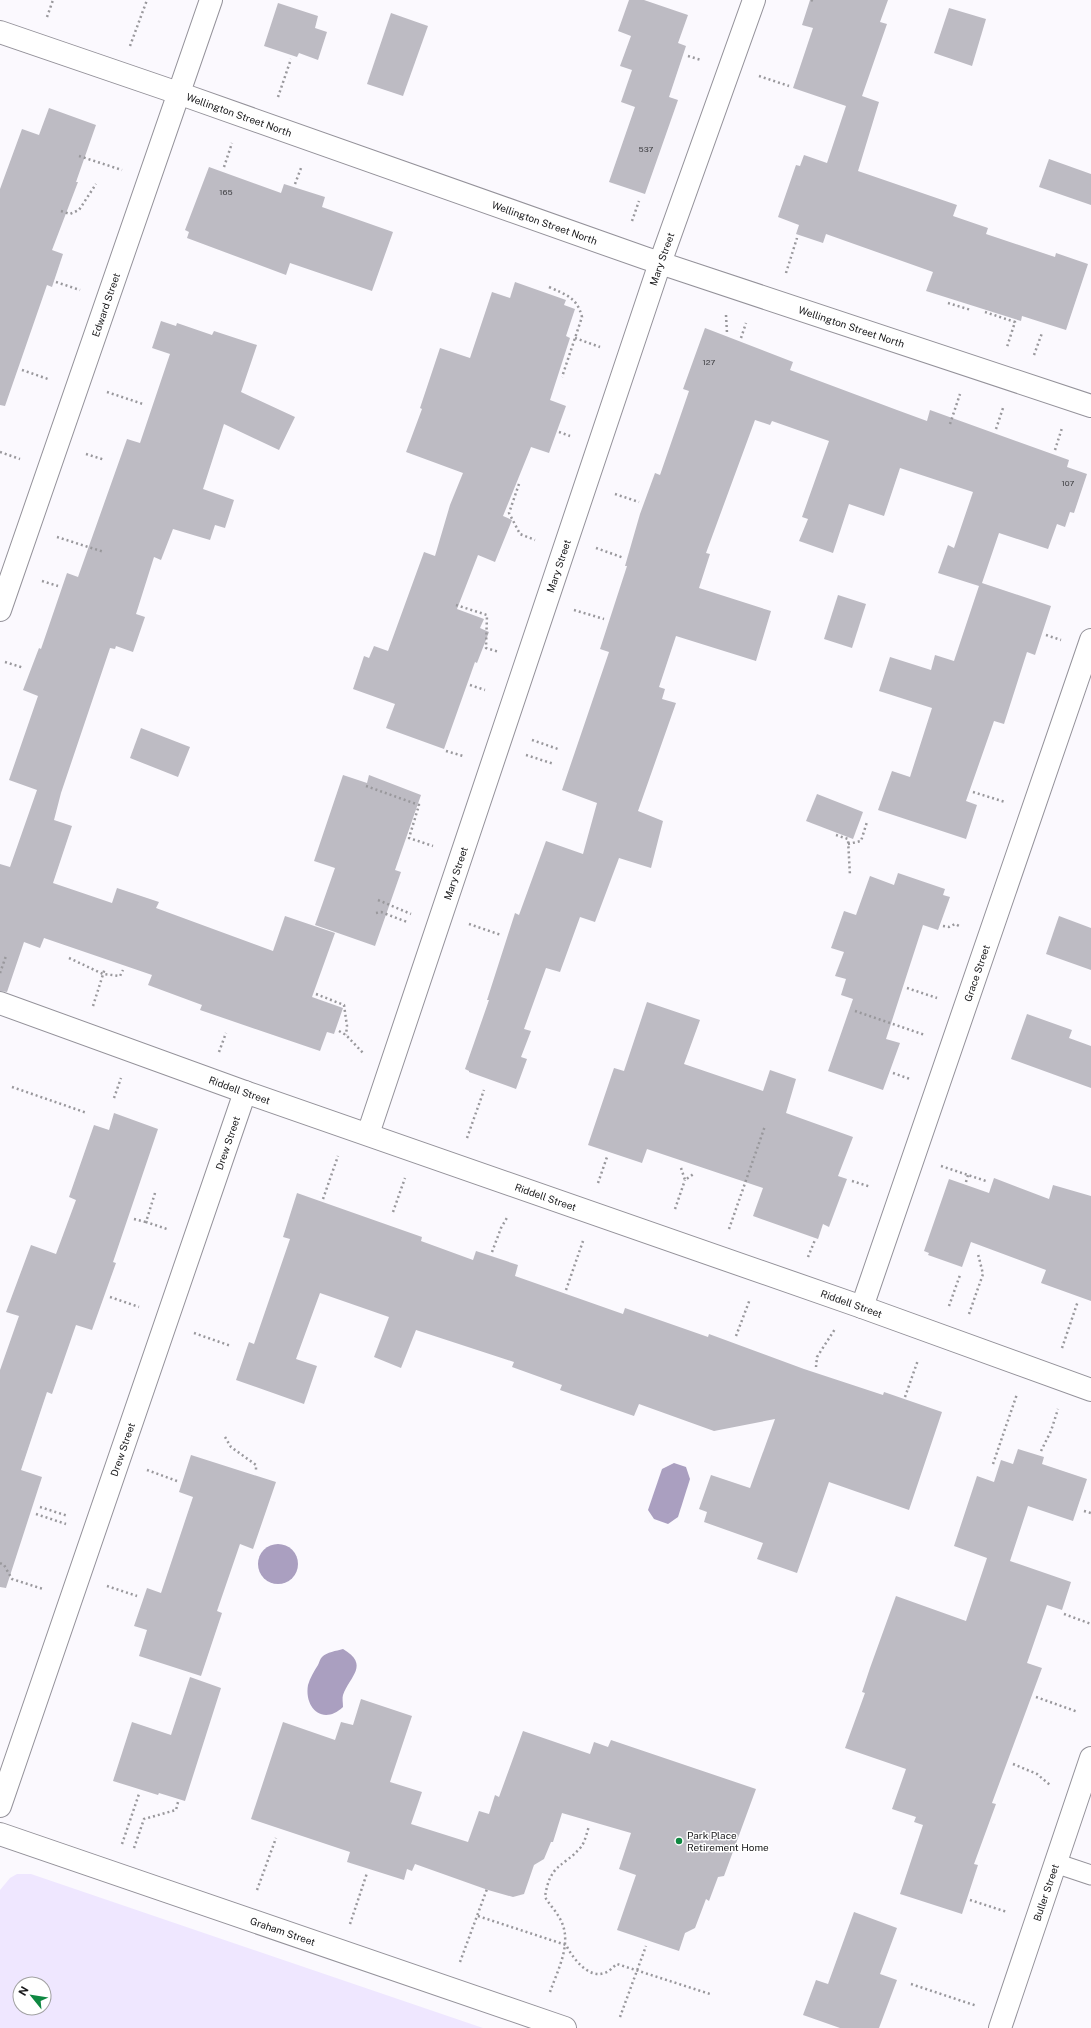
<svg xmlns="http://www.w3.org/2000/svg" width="1091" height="2028" viewBox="0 0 1091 2028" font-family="'Public Sans',sans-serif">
<rect width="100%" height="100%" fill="#fbf9fe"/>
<!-- green -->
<path fill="#efe7ff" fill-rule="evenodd" d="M 17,1874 L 31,1874 L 483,2028 L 0,2028 L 0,1890 L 10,1878 ZM 20,1984 L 44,1984 L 44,2008 L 20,2008 Z"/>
<!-- water -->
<g fill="#aa9fc0">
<path d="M 674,1463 L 686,1467 L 690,1479 L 678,1517 L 668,1524 L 654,1519 L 648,1510 L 662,1469 Z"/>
<circle cx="278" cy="1564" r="20"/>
<path d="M 343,1649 C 370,1665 350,1676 343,1695 C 342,1698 343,1703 343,1707 C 323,1726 304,1708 308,1685 C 310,1678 314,1671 318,1665 C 319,1663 320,1659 322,1657 C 327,1652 336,1651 343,1649 Z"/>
</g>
<!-- building -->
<g fill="#bdbbc3">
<path d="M 629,0 L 644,0 L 688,15 L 678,43 L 686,46 L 669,97 L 678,100 L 645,194 L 609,182 L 635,107 L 621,102 L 632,70 L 620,66 L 631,36 L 618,31 Z"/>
<path d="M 810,0 L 888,0 L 880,22 L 887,24 L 862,96 L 879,102 L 858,171 L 957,205 L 953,216 L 988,228 L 986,234 L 1055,257 L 1056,253 L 1088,264 L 1066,330 L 1022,316 L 1021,321 L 926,291 L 933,272 L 826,234 L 823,243 L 796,234 L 799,225 L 778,217 L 796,165 L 800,166 L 804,155 L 827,163 L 846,106 L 793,88 L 813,28 L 802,25 Z"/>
<path d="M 278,3 L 318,16 L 315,28 L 327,32 L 318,60 L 299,53 L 297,57 L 264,46 Z"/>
<path d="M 949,8 L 986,19 L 972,66 L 934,53 Z"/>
<path d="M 391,13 L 428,26 L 403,96 L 367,84 Z"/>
<path d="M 49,108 L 96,125 L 76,182 L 78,182 L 52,250 L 63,254 L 52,287 L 47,285 L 5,406 L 0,405 L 0,189 L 22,129 L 39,135 Z"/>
<path d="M 1049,159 L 1091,174 L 1091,205 L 1039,187 Z"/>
<path d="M 209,167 L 281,193 L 284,184 L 325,197 L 322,207 L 393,232 L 372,291 L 290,263 L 286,275 L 187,238 L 189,232 L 185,230 Z"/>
<path d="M 515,282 L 566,300 L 564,305 L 575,309 L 566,336 L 570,338 L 550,400 L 566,406 L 549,453 L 531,447 L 503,516 L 512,520 L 495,562 L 478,555 L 457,609 L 484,619 L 480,628 L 489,632 L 477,663 L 475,662 L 444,749 L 386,728 L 395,704 L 353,689 L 364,656 L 369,658 L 374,646 L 388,651 L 424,552 L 435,556 L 450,505 L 463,473 L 406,452 L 422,409 L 420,408 L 440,348 L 470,358 L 492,292 L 510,298 Z"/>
<path d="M 161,321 L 176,326 L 177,323 L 212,335 L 214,331 L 257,345 L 241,392 L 295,417 L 279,450 L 224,424 L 203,489 L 234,500 L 225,528 L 215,525 L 210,540 L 173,529 L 161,560 L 154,557 L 136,614 L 145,617 L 133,652 L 116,646 L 115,649 L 110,648 L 61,793 L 54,820 L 72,826 L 53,883 L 112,903 L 117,888 L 159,902 L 156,908 L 273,951 L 285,916 L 335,933 L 312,997 L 343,1008 L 334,1034 L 327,1032 L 320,1051 L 200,1010 L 202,1005 L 148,985 L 152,975 L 44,938 L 40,948 L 24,942 L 7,992 L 0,991 L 0,864 L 10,867 L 37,790 L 9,780 L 38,696 L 23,690 L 39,648 L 41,649 L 67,573 L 78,577 L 127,439 L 140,443 L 170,354 L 152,348 Z"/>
<path d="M 705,328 L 793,362 L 790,370 L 897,410 L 927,421 L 930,410 L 1069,460 L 1067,467 L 1087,474 L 1074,513 L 1070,512 L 1065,527 L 1057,524 L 1048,549 L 999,533 L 982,583 L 1051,606 L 1035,655 L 1027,652 L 1004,724 L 994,721 L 966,801 L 977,805 L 966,839 L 878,810 L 892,771 L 910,777 L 932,708 L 879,691 L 890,657 L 931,670 L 935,655 L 954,661 L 979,586 L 938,573 L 948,545 L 954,548 L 973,492 L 900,468 L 884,516 L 849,504 L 833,553 L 799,541 L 808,519 L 802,517 L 829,441 L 772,421 L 770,425 L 755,420 L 706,553 L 710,554 L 699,588 L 771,611 L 756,661 L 676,636 L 659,687 L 665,689 L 662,699 L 676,703 L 638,811 L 663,821 L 651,868 L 619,858 L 595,922 L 580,917 L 560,972 L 546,968 L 524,1029 L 531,1031 L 521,1057 L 527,1059 L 516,1089 L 469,1072 L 469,1071 L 465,1069 L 489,1000 L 487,1000 L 515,913 L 519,915 L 546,841 L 583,854 L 597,803 L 562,790 L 609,652 L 600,649 L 627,566 L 625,566 L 640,514 L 655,473 L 660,475 L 689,391 L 683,389 Z"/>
<path d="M 838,595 L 866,604 L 852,648 L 824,639 Z"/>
<path d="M 141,728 L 190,747 L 178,777 L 130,758 Z"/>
<path d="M 343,775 L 367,783 L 369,775 L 421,795 L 395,870 L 401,872 L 375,946 L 315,925 L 335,868 L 314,861 Z"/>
<path d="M 817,794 L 863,812 L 853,839 L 806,821 Z"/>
<path d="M 898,873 L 945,889 L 943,895 L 950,897 L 938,930 L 923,925 L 886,1039 L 900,1043 L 883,1090 L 828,1071 L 853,999 L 841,995 L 846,979 L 835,976 L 844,952 L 831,948 L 844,911 L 856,915 L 870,876 L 894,885 Z"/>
<path d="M 1059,916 L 1091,928 L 1091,970 L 1046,954 Z"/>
<path d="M 647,1002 L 700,1020 L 684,1064 L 763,1091 L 770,1070 L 796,1079 L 786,1113 L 853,1137 L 838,1176 L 847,1179 L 829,1227 L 823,1224 L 818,1239 L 753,1216 L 763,1188 L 647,1149 L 642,1163 L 588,1145 L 614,1068 L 624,1071 Z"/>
<path d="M 1027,1014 L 1072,1030 L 1069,1038 L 1091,1046 L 1091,1088 L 1011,1059 Z"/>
<path d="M 114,1113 L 158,1129 L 113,1262 L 116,1263 L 92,1330 L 76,1325 L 52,1394 L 47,1392 L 21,1470 L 42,1477 L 6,1588 L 0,1587 L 0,1370 L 19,1316 L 6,1312 L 31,1245 L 56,1254 L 76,1200 L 69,1197 L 94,1125 L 109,1130 Z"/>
<path d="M 994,1178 L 1049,1199 L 1053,1185 L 1091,1196 L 1091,1301 L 1041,1283 L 1046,1270 L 971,1242 L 962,1267 L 928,1255 L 929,1253 L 924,1251 L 949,1179 L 989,1193 Z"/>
<path d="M 297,1193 L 422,1237 L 421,1241 L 473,1260 L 476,1251 L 518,1265 L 515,1276 L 623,1314 L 625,1308 L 708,1337 L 709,1334 L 804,1369 L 883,1395 L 884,1392 L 942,1412 L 909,1510 L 829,1482 L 797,1573 L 757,1559 L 763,1543 L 704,1522 L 707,1512 L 699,1509 L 711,1475 L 750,1488 L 775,1419 L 714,1431 L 639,1404 L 634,1416 L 560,1390 L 562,1385 L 512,1367 L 514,1362 L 416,1330 L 401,1368 L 374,1357 L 389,1317 L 320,1293 L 296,1359 L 317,1366 L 304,1404 L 236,1380 L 249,1342 L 254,1344 L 290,1239 L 283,1237 Z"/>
<path d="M 1018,1449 L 1044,1457 L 1042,1464 L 1087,1479 L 1073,1521 L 1028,1506 L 1010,1561 L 1071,1582 L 1062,1610 L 1047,1605 L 1027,1663 L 1042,1668 L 992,1803 L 996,1804 L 974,1864 L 978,1865 L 962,1914 L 900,1894 L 923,1825 L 914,1822 L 916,1817 L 892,1809 L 906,1769 L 845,1748 L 865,1693 L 862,1692 L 870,1668 L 896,1596 L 966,1621 L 987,1558 L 954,1546 L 977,1476 L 994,1482 L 1001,1460 L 1013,1464 Z"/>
<path d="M 191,1455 L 276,1482 L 253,1549 L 240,1544 L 217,1611 L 222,1613 L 201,1676 L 139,1656 L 147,1630 L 134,1626 L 147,1588 L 161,1593 L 193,1497 L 179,1492 Z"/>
<path d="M 190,1677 L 221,1688 L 185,1801 L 159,1793 L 158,1795 L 113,1781 L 132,1722 L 171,1735 Z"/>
<path d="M 361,1699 L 412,1716 L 390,1782 L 422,1792 L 411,1824 L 468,1842 L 479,1811 L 489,1814 L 495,1795 L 499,1797 L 523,1731 L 590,1754 L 594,1742 L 608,1747 L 611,1740 L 756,1789 L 724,1876 L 718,1877 L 709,1901 L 706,1899 L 695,1928 L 685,1933 L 679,1951 L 617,1930 L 636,1875 L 619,1869 L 631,1833 L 562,1813 L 553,1842 L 551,1842 L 544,1859 L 534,1865 L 524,1894 L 513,1897 L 488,1890 L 415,1864 L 412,1871 L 407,1869 L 404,1880 L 347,1862 L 350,1852 L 251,1819 L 283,1722 L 335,1740 L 341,1722 L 353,1725 Z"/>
<path d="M 854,1912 L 897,1928 L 880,1974 L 897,1980 L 879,2028 L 840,2028 L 803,2015 L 816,1980 L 828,1984 Z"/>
</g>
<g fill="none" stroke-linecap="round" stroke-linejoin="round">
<defs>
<path id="lane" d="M 1055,1863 L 1091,1875"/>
<g id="street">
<path id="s1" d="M 0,610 L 211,0"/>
<path id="s2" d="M 0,1003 L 245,1092 L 862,1307 L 1091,1390"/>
<path id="s3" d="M 368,1134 L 660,263 L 754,0"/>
<path id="s4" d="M 862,1307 L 1091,640"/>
<path id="s5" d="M 0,1806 L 245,1092"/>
<path id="s6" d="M 0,1834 L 565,2028"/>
<path id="s7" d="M 1000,2028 L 1091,1758"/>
</g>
<g id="secondary">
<path id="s8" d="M 0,32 L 178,93 L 645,258 L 1091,406"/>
</g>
</defs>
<!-- lane casing -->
<use href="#lane" stroke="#94929a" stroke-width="21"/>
<!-- street casing -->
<use href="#street" stroke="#94929a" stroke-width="24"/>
<!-- secondary casing -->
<use href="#secondary" stroke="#94929a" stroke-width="24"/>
<!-- path -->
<g stroke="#99989c" stroke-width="2.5" stroke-dasharray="2 3" stroke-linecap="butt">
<path d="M 811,0 L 813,1"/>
<path d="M 47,17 L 53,0"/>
<path d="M 130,46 L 147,0"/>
<path d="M 688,56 L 701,60"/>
<path d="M 759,76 L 789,86"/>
<path d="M 278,97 L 291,59"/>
<path d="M 79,156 L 122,170"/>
<path d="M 224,167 L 232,143"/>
<path d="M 295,184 L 301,168"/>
<path d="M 61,211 L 70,214 L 79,210 L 96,184"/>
<path d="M 632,221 L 639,201"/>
<path d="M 786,273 L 797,238"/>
<path d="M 56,282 L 80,290"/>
<path d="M 549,287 C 566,295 577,297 582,317 L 562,377"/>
<path d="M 948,303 L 971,310"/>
<path d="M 985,312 L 1015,322 L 1007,347"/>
<path d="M 726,315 L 727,333"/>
<path d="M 575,338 L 600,347"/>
<path d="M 741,338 L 746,323"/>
<path d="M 1034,355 L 1042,333"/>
<path d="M 22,370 L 48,379"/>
<path d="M 107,392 L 143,404"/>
<path d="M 950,424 L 960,394"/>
<path d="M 996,429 L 1003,408"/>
<path d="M 559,432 L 570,436"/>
<path d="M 1055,450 L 1062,428"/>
<path d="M 0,452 L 20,459"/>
<path d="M 86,454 L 105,460"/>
<path d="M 519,484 L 509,513 L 520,534 L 535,540"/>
<path d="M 615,494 L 639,502"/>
<path d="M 57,537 L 104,552"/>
<path d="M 596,548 L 624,558"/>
<path d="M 42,581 L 58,586"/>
<path d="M 456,605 L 487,615 L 486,648 L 499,652"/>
<path d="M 574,610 L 604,619"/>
<path d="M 1046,635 L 1061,640"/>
<path d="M 5,662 L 24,668"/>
<path d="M 470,685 L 485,690"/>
<path d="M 532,740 L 558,749"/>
<path d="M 446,751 L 463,756"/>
<path d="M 526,755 L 554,764"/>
<path d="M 366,786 L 419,805 L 409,838 L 433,846"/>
<path d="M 973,792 L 1005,802"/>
<path d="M 836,835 L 848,839 L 850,876"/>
<path d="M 848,844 L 861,841 L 867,822"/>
<path d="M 378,900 L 411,914"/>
<path d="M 376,913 L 381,912 L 407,922"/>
<path d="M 469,924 L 501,935"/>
<path d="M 943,926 L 949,927 L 955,924 L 961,927"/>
<path d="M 69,958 L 103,974 L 120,976 L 123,970"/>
<path d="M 0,973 L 6,956"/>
<path d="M 907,988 L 937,998"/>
<path d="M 316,994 L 344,1005 L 347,1026 L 346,1035"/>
<path d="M 93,1006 L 105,968"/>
<path d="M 855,1011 L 925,1035"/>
<path d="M 339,1031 L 346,1035 L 364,1054"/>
<path d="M 219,1052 L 226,1033"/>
<path d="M 893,1073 L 910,1079"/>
<path d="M 12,1087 L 87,1113"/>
<path d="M 114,1098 L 121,1078"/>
<path d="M 467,1138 L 484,1090"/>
<path d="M 941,1166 L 986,1181"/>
<path d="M 681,1168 L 685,1180 L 695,1173"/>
<path d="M 852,1181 L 871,1187"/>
<path d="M 966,1182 L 968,1175"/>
<path d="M 598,1183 L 607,1157"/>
<path d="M 155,1193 L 146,1222 L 167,1229"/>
<path d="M 323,1199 L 338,1156"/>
<path d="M 675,1209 L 685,1180"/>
<path d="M 393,1212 L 405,1178"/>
<path d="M 134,1219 L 146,1222"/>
<path d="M 729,1229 L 765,1126"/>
<path d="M 492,1252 L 501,1228 L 508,1216"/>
<path d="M 808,1257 L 815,1240"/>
<path d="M 566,1290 L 583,1241"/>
<path d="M 110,1297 L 139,1307"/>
<path d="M 949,1306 L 960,1275"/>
<path d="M 969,1314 L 983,1274 L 978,1254"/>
<path d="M 194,1333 L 231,1346"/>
<path d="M 736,1336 L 750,1299"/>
<path d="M 1062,1348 L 1078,1301"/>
<path d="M 816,1367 L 817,1357 L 835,1329"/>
<path d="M 905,1397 L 918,1360"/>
<path d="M 225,1437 L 231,1447 L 256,1465 L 256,1472"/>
<path d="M 1041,1451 L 1051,1431 L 1058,1409"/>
<path d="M 993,1464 L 1017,1394"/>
<path d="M 147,1470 L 177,1481"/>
<path d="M 40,1507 L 68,1516"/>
<path d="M 1084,1511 L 1091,1513"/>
<path d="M 36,1514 L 66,1524"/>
<path d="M 0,1563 L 4,1565 L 12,1579 L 43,1589"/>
<path d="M 107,1586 L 137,1596"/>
<path d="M 1064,1614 L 1091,1624"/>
<path d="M 1036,1697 L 1078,1712"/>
<path d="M 1013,1764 L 1037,1774 L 1050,1785"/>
<path d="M 122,1844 L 139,1794"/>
<path d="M 134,1848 L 144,1819 L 176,1810 L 178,1802"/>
<path d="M 257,1890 L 276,1838"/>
<path d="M 970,1900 L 1007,1912"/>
<path d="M 478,1916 L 566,1945 C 572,1957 588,1979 604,1973 C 609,1972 614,1966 617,1964 L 710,1994"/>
<path d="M 350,1924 L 367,1873"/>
<path d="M 460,1962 L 487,1889"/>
<path d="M 911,1984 L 977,2006"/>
<path d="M 550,1992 C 558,1969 574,1941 559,1917 C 555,1910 549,1904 545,1897 C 550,1863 563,1868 581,1847 C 585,1842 587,1832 589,1826"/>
<path d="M 620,2017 L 646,1946"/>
</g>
<!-- lane -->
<use href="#lane" stroke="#fff" stroke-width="19"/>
<!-- street -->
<use href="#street" stroke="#fff" stroke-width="22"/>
<!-- secondary -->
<use href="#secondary" stroke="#fff" stroke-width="22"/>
</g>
<!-- markers -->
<circle fill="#0f8842" stroke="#fff" stroke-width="1.5" cx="679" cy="1841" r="4"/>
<g text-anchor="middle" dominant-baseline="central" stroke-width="3" stroke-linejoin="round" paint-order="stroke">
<!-- number labels -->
<g font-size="8" fill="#404044">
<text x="646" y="149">537</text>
<text x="226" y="192">165</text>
<text x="709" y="362">127</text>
<text x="1068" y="483">107</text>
</g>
<!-- street labels -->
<g font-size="10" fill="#171719" stroke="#fff">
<text stroke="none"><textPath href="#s8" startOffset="253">Wellington Street North</textPath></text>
<text stroke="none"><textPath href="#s8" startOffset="577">Wellington Street North</textPath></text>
<text stroke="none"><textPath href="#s3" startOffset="923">Mary Street</textPath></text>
<text stroke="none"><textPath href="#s1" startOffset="323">Edward Street</textPath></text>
<text stroke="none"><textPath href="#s8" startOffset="901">Wellington Street North</textPath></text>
<text stroke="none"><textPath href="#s3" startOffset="599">Mary Street</textPath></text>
<text stroke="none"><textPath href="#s3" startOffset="275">Mary Street</textPath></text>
<text stroke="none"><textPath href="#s4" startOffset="353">Grace Street</textPath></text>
<text stroke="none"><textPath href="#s2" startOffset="255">Riddell Street</textPath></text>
<text stroke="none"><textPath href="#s5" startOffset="701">Drew Street</textPath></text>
<text stroke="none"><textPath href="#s2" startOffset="579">Riddell Street</textPath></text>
<text stroke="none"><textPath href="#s2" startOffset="903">Riddell Street</textPath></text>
<text stroke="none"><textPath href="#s5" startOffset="377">Drew Street</textPath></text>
<text stroke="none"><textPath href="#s7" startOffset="143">Buller Street</textPath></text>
<text stroke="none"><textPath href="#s6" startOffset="299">Graham Street</textPath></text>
</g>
<!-- poi labels -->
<g font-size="10" fill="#171719" stroke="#fff" text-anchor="start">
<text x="687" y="1835">Park Place<tspan x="687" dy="12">Retirement Home</tspan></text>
</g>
</g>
<!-- north arrow -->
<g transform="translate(32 1996) rotate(300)"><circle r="19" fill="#ffffff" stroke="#a2a2a3"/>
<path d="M0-3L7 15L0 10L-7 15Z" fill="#0f8842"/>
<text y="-6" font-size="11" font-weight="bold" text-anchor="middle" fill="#171719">N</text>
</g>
</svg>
